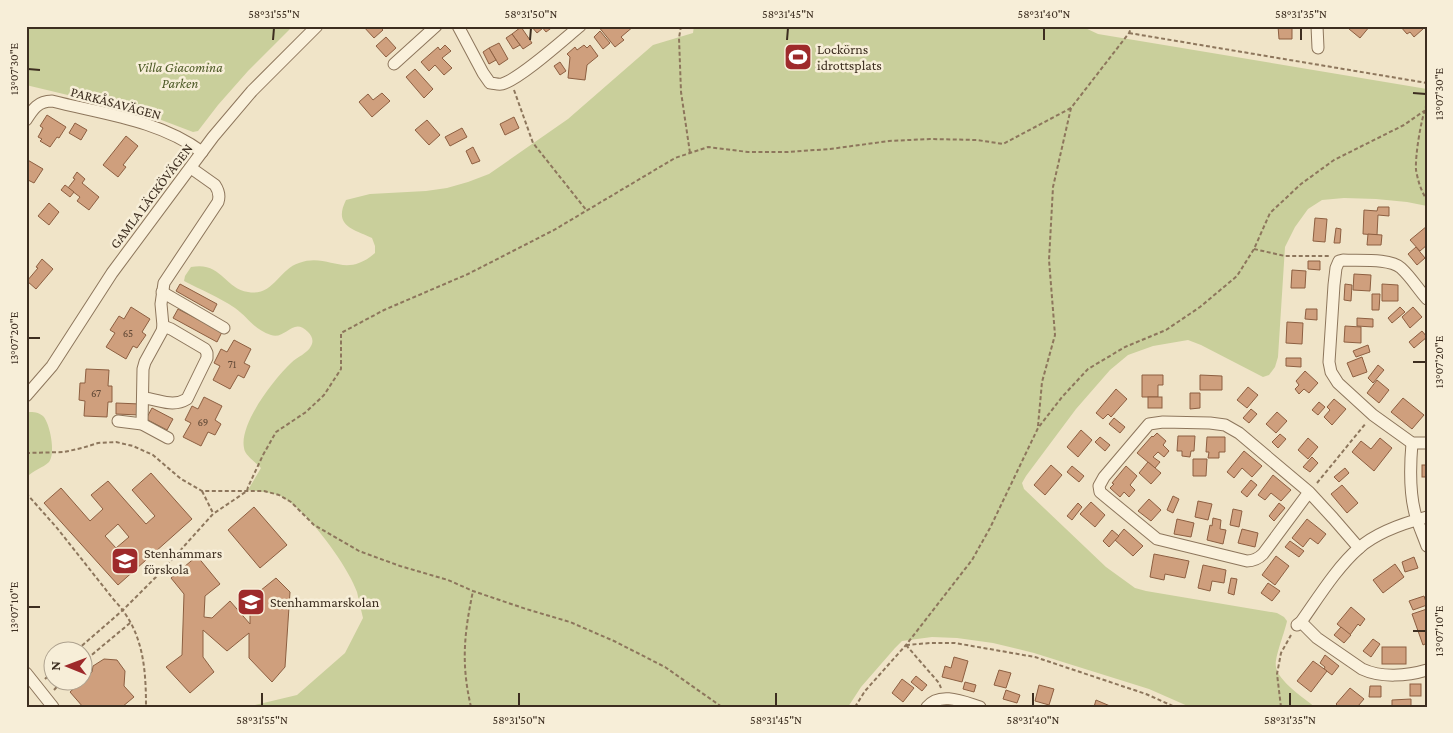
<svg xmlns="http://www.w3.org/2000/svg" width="1453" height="733" viewBox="0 0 1453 733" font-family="'Crimson Pro',serif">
<rect width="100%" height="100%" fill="#f0e4c8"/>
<!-- green -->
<g fill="#c9cf9b">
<path d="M 26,26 L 293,26 L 248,71 L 218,105 L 198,131 L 193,132 L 143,113 L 26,85 Z"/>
<path d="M 694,26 L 1081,26 L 1098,34 L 1427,89 L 1427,206 L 1407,202 L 1376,199 L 1344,198 L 1322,200 L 1308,209 L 1295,227 L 1285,247 L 1278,357 L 1275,367 L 1269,375 L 1263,377 L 1201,345 L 1188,340 L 1153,346 L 1128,355 L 1110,370 L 1076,409 L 1026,476 L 1022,483 L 1024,489 L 1106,567 L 1135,588 L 1146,591 L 1277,613 L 1284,617 L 1287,621 C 1285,632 1274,658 1276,667 C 1278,681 1305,699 1315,707 L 1190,707 L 1149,689 L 1034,653 L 993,643 L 957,638 L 932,637 L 902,641 L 895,648 L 861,687 L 848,707 L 229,707 L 255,705 L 297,695 L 345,653 L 363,618 C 361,610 359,601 357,592 C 348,566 304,505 278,495 C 269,492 257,491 248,490 L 261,468 C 256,462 245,456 244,448 C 239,424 274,379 291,363 C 297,357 308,353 311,346 C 314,341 312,336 308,332 C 293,316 286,340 271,335 C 253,329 249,318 235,308 C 219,297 201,290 184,281 L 185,276 L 191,267 C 221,261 224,288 248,292 C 273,297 279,269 299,263 C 329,252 344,280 375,253 L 375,246 L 372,238 C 353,229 333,226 346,200 L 370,194 L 426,191 L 447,188 L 468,182 L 489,174 L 568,119 L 653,45 L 693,33 Z"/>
<path d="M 28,412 C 34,412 38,412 43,416 C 50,423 56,454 49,462 C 43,468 33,470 26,478 L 26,413 Z"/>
</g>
<!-- building -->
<g fill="#cf9f7d" stroke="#8d5f41" fill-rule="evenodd">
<path d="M 363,26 L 384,26 L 382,29 L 383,30 L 374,38 Z"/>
<path d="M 531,26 L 541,26 L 543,28 L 537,33 Z"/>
<path d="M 541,26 L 554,26 L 546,32 Z"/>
<path d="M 598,26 L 634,26 L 621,37 L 624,40 L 615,47 Z"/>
<path d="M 1278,26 L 1292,26 L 1292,39 L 1279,39 Z"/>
<path d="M 1352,26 L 1370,26 L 1360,38 L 1349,29 Z"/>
<path d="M 1400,26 L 1421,26 L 1423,29 L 1414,37 L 1410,32 L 1407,34 Z"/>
<path d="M 521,27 L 532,43 L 523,49 L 512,34 Z"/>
<path d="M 600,31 L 610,43 L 603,49 L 594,37 Z"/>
<path d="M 512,34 L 520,45 L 513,49 L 506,38 Z"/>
<path d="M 386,37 L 396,48 L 386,57 L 376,46 Z"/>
<path d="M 499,43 L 508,59 L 499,65 L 489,48 Z"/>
<path d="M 445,45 L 451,51 L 442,58 L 452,68 L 444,75 L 435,65 L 429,71 L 421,62 L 438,47 L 440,50 Z"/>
<path d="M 584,45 L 587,48 L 590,45 L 598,56 L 587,65 L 585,80 L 568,78 L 570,57 L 567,54 L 575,47 L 577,50 Z"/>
<path d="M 489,48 L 496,60 L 489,64 L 483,52 Z"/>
<path d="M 560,62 L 566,71 L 560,75 L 554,66 Z"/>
<path d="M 415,69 L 433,89 L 424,98 L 406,77 Z"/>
<path d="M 382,93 L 390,101 L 372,117 L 359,102 L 368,94 L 373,100 Z"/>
<path d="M 47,115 L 66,127 L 59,138 L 57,137 L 50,147 L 40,141 L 42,139 L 38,137 L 43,128 L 40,126 Z"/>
<path d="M 514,117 L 519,128 L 505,135 L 500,124 Z"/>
<path d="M 427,120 L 440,135 L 429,145 L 415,130 Z"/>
<path d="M 75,123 L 87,130 L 81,140 L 69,133 Z"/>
<path d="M 462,128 L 467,137 L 450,146 L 445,137 Z"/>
<path d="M 126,136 L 138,146 L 123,165 L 126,167 L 118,177 L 103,165 Z"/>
<path d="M 473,147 L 480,161 L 472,164 L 466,151 Z"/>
<path d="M 26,159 L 43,169 L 34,183 L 26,179 Z"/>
<path d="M 77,172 L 85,179 L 82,183 L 99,197 L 89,210 L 77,201 L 80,197 L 68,188 L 75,179 L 73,178 Z"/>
<path d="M 65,185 L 74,192 L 70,197 L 61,190 Z"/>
<path d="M 49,203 L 59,212 L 49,225 L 38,216 Z"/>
<path d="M 1378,207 L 1389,207 L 1389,216 L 1378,215 L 1377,235 L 1363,234 L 1364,210 L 1377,211 Z"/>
<path d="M 1315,218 L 1327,219 L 1325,242 L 1313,241 Z"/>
<path d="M 1427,226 L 1427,245 L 1420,251 L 1410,240 Z"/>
<path d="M 1336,228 L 1341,229 L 1340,243 L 1334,243 Z"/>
<path d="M 1368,234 L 1382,235 L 1381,245 L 1367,245 Z"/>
<path d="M 1416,247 L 1425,258 L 1417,265 L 1408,254 Z"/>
<path d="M 42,259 L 53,269 L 36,289 L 27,281 L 38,268 L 36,267 Z"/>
<path d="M 1308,261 L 1320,261 L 1320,270 L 1308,269 Z"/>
<path d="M 1292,270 L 1306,271 L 1305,288 L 1291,288 Z"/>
<path d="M 1354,274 L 1371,275 L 1370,291 L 1353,290 Z"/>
<path d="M 180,284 L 217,304 L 213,312 L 176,291 Z"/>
<path d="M 1345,284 L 1352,285 L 1351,301 L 1344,300 Z"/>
<path d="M 1382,284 L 1398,285 L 1398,301 L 1382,301 Z"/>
<path d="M 1372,294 L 1380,294 L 1379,310 L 1372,310 Z"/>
<path d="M 131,307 L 150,319 L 142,332 L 146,335 L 137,348 L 133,346 L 126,359 L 106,347 L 115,333 L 110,330 L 119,316 L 124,319 Z"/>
<path d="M 1400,307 L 1405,312 L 1392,323 L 1388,318 Z"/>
<path d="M 1413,307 L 1422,317 L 1410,328 L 1402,317 Z"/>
<path d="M 178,309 L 222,332 L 217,342 L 173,318 Z"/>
<path d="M 1306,309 L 1317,309 L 1317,320 L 1305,319 Z"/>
<path d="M 1357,318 L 1373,319 L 1373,327 L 1357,326 Z"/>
<path d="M 1287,322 L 1303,323 L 1302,344 L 1286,343 Z"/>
<path d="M 1345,326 L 1361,327 L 1361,343 L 1344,342 Z"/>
<path d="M 1422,331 L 1427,337 L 1414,348 L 1409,342 Z"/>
<path d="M 234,340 L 251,349 L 244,363 L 250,366 L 244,378 L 238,375 L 230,389 L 213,380 L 220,366 L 214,363 L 221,349 L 227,352 Z"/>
<path d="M 1368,345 L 1370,352 L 1356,357 L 1353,351 Z"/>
<path d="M 1362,357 L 1367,372 L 1353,377 L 1347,363 Z"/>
<path d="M 1286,358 L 1301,358 L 1301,367 L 1286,366 Z"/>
<path d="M 1378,365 L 1384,370 L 1373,383 L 1368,378 Z"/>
<path d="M 86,369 L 109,370 L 108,386 L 112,386 L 112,402 L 108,402 L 107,417 L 84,416 L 85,401 L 79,400 L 80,383 L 85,383 Z"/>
<path d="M 1305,371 L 1318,383 L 1309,393 L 1304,389 L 1299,394 L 1295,389 L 1299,385 L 1296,381 Z"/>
<path d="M 1142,375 L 1163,375 L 1163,385 L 1158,385 L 1158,397 L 1142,397 Z"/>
<path d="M 1200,375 L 1222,376 L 1222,390 L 1200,390 Z"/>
<path d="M 1377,380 L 1389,390 L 1379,403 L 1367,393 Z"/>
<path d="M 1248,387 L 1258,395 L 1247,408 L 1237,400 Z"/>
<path d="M 1116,389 L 1127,399 L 1111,417 L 1108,414 L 1103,419 L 1096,413 Z"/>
<path d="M 1190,393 L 1200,393 L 1200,408 L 1190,409 Z"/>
<path d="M 204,397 L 222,406 L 215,420 L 221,424 L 215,435 L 208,432 L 201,446 L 183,437 L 191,423 L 185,420 L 192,406 L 198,409 Z"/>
<rect x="1148" y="397" width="14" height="11"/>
<path d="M 1403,398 L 1424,415 L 1412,429 L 1391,412 Z"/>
<path d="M 1334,399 L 1346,409 L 1332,425 L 1324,417 L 1330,410 L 1327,407 Z"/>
<path d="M 1319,402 L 1325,407 L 1318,415 L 1312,410 Z"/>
<path d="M 116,403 L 140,404 L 140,415 L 116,414 Z"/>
<path d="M 152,408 L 173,419 L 167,430 L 146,419 Z"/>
<path d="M 1251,409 L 1257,414 L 1249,423 L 1243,418 Z"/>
<path d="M 1277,412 L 1287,421 L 1276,433 L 1266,424 Z"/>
<path d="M 1114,418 L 1125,427 L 1120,433 L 1109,424 Z"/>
<path d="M 1081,430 L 1092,440 L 1078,457 L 1067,447 Z"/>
<path d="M 1157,433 L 1166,441 L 1163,445 L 1169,451 L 1164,457 L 1158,452 L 1153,457 L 1160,462 L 1155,468 L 1137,453 L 1152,436 L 1153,437 Z"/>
<path d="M 1280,434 L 1286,439 L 1278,448 L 1272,442 Z"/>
<path d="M 1178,436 L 1195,436 L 1194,451 L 1191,451 L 1190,457 L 1182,456 L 1182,451 L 1177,451 Z"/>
<path d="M 1100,437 L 1110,445 L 1105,451 L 1095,442 Z"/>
<path d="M 1207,437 L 1225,437 L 1225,452 L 1219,452 L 1219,458 L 1208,458 L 1209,452 L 1206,452 Z"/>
<path d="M 1308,438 L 1318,447 L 1308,459 L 1298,450 Z"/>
<path d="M 1380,438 L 1392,448 L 1374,471 L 1352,452 L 1361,441 L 1371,449 Z"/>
<path d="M 1244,451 L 1262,466 L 1252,477 L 1242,468 L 1234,478 L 1227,472 Z"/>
<path d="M 1312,457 L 1318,463 L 1310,472 L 1303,467 Z"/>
<path d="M 1193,459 L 1207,459 L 1206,476 L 1193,476 Z"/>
<path d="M 1148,462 L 1161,473 L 1151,484 L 1139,473 Z"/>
<path d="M 1051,465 L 1062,475 L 1045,495 L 1034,485 Z"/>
<rect x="1422" y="465" width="5" height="12"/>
<path d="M 1072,466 L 1084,476 L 1079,482 L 1067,472 Z"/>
<path d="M 1126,466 L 1137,476 L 1130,485 L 1135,490 L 1129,497 L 1124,492 L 1120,497 L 1110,488 L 1114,484 L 1112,483 Z"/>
<path d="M 1345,468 L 1349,473 L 1339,482 L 1334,477 Z"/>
<path d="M 151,473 L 192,519 L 118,585 L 44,503 L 61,488 L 90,521 L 103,509 L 91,495 L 108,481 L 146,524 L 155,516 L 132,490 ZM 118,524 L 129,537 L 116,548 L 105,536 Z"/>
<path d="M 1273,475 L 1291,490 L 1281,501 L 1271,493 L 1265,500 L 1258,495 Z"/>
<path d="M 1251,480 L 1257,485 L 1247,497 L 1241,492 Z"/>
<path d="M 1342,485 L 1358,503 L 1347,513 L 1331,494 Z"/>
<path d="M 1173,496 L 1179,499 L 1173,513 L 1167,510 Z"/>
<path d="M 1149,499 L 1161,510 L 1151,521 L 1138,511 Z"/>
<path d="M 1198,501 L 1212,504 L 1208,520 L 1195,517 Z"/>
<path d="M 1091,502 L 1105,515 L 1095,527 L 1080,514 Z"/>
<path d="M 1078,503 L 1082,507 L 1072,520 L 1067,516 Z"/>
<path d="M 1279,503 L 1285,508 L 1274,521 L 1269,516 Z"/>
<path d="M 254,507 L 287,545 L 260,568 L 228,530 Z"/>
<path d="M 1233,509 L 1242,511 L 1239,527 L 1230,525 Z"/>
<path d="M 1213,518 L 1221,520 L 1220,529 L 1226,530 L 1223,544 L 1207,540 L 1210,525 L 1212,526 Z"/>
<path d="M 1177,519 L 1194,523 L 1191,537 L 1174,534 Z"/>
<path d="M 1307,519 L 1326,534 L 1318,544 L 1310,538 L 1303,547 L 1292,538 Z"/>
<path d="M 1124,529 L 1143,546 L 1133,556 L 1115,540 Z"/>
<path d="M 1242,529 L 1258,533 L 1255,547 L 1238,543 Z"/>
<path d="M 1112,530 L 1119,536 L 1109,547 L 1103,541 Z"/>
<path d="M 1290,541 L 1304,551 L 1299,557 L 1285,547 Z"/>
<path d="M 1154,554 L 1189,561 L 1185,578 L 1165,574 L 1164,580 L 1150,577 Z"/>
<path d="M 197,556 L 220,584 L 205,596 L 204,617 L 212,618 L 230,601 L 250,624 L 250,599 L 276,578 L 290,592 L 285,667 L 272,682 L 249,658 L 249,633 L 227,651 L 203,630 L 203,657 L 214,672 L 190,693 L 166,667 L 182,655 L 184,594 L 171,578 Z"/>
<path d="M 1276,556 L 1289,566 L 1275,585 L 1262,575 Z"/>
<path d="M 1414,557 L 1418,568 L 1405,572 L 1402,562 Z"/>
<path d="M 1395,564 L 1404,577 L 1383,593 L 1373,580 Z"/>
<path d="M 1203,565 L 1226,570 L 1224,583 L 1212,581 L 1210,591 L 1198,588 Z"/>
<path d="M 1231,578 L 1237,579 L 1234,595 L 1228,593 Z"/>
<path d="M 1268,583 L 1280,591 L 1272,601 L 1261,593 Z"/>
<path d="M 1424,596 L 1427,605 L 1413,610 L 1409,601 Z"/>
<path d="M 1351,607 L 1365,619 L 1360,626 L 1358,624 L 1350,635 L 1337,624 Z"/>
<path d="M 1427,609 L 1427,643 L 1423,645 L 1412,614 Z"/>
<path d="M 1341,627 L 1351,635 L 1344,643 L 1334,635 Z"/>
<path d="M 1373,639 L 1380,644 L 1371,657 L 1363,651 Z"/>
<rect x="1382" y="647" width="24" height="17"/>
<path d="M 1325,655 L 1339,666 L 1332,675 L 1324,669 L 1325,667 L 1320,663 Z"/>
<path d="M 954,657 L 968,661 L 962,682 L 942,677 L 945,666 L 951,668 Z"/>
<path d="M 104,659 L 117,660 L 125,671 L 124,686 L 134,697 L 122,707 L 83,707 L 70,692 L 92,672 L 93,666 Z"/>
<path d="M 1313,661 L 1327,671 L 1311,692 L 1297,681 Z"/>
<path d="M 999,670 L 1011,673 L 1006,688 L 994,685 Z"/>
<path d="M 916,676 L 927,685 L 922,691 L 911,682 Z"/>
<path d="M 902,679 L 914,688 L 903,702 L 892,693 Z"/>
<path d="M 965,682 L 976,685 L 974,692 L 963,689 Z"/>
<rect x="1410" y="684" width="11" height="12"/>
<path d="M 1039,685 L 1054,689 L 1049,705 L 1035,701 Z"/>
<path d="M 1370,686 L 1381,686 L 1381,697 L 1369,697 Z"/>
<path d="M 1350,688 L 1364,699 L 1358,706 L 1359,707 L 1339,707 L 1336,704 Z"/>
<path d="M 1006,690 L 1020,695 L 1017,703 L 1003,699 Z"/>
<path d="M 1411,699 L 1411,707 L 1392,707 L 1392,700 Z"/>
<path d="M 1096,700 L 1110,706 L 1110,707 L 1094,707 Z"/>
</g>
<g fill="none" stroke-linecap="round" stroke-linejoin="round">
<defs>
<g id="minor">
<path d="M 458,26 L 483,73 L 490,83 C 494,83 498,85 502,84 C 520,79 563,40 580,26"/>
<path d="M 1317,26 L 1318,48"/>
<path d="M 394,64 L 436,26"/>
<path d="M 26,120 C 33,109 38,101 52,101 C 103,114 159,120 202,152"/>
<path d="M 162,292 L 224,328"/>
<path d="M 1427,299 C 1418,289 1411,277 1401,268 C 1390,258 1358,261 1343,260 L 1339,261 L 1336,268 L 1334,285 L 1329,362 L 1331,372 L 1338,383 L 1373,415 L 1412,443 L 1427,443"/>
<path d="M 26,396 L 52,366 L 112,273 L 213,137 L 252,91 L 317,26"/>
<path d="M 143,398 C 159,399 172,408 187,399 L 207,358 L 207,353 L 205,349 L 171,329 L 163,326"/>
<path d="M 118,421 L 142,424 L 168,438"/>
<path d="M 142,424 L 143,369 L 145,362 L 162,331 L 163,326 L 161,304 L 164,283 L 218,202 C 220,196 219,191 215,185 L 191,168"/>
<path d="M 1412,443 C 1410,466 1409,490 1415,513 C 1418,524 1423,535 1427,546"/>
<path d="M 1309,492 L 1263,554 C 1258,559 1254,561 1247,561 L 1157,539 L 1106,497 L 1100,492 L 1099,486 L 1104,477 L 1149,424 L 1163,422 L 1210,423 L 1225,425 L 1239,433 L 1309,492 L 1333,518 L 1359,548"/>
<path d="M 1301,622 L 1317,638 L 1362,669 C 1381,678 1407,676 1427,670"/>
<path d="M 1297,625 L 1301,622 C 1318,598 1337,567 1359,548 C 1377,532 1404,523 1427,517"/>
<path d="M 26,673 L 53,707"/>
<path d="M 927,707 C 940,691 964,702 980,707"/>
</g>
</defs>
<!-- minor casing -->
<use href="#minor" stroke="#8d765c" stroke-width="13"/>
<!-- path -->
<g stroke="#8d765c" stroke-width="2" stroke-dasharray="4 2.5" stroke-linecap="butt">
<path d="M 681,26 L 679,38 L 681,92 L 690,153"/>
<path d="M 1129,33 L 1427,83"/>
<path d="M 514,90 L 533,143 L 587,211"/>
<path d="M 1427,104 C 1421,118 1415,156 1416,170 C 1418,181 1421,191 1427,200"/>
<path d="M 1254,249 L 1285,256 L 1330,256"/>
<path d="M 1038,426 L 1042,382 L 1055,335 L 1049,260 L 1053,187 L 1071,108 L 1129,33 L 1132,26"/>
<path d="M 26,453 L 64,452 L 82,448 L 98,443 L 116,442 L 133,446 L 153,455 L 181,479 L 202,491 L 264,491 L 279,495 L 291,502 L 314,525 L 359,551 L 400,566 L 448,580 L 473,591 L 526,609 L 570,622 L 614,641 L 665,667 L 722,707"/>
<path d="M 1317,483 L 1366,423"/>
<path d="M 202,491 L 213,513"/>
<path d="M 26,493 L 57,528 L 114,600 C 143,630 146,667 146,707"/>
<path d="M 906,645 L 930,643 L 955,643 L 1035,657 L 1146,694 L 1175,707"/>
<path d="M 906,645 L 939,683 L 941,688"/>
<path d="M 77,650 L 123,610 L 159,574 L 213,514 L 247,491 L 248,487 L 263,455 L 276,432 L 306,412 L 324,395 L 341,369 L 341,333 L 384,310 L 468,274 L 554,230 L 675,158 L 708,147 L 748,152 L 787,152 L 830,149 L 889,141 L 930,139 L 977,140 L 1003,144 L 1071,108"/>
<path d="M 82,663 L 130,623"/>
<path d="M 45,679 L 52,672"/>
<path d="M 54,690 L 63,680"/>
<path d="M 471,707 C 461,664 464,634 473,591"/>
<path d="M 855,707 L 865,691 L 906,645 L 972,560 L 990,528 L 1038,428 L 1062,397 L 1088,369 L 1125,347 L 1166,330 L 1200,307 L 1237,276 L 1254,249 L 1270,213 L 1301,184 L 1334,160 L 1404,125 L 1424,111"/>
<path d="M 1281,707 L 1277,674 L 1281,653 L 1291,635"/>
</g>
<!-- minor -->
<use href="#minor" stroke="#faf1dc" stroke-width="11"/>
</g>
<!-- ticks -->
<path fill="none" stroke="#3d2e20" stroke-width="2" d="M 273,40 L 274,28M 530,40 L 531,28M 787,40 L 788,28M 1044,40 L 1044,28M 1301,40 L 1301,28M 28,69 L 40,70M 1413,93 L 1426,94M 28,338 L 40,338M 1413,362 L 1426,362M 28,607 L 40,607M 1413,631 L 1426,631M 262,706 L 262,693M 519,706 L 519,693M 776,706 L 776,693M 1033,706 L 1033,693M 1290,706 L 1290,693"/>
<!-- icons -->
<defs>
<symbol id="stadium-square" viewBox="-11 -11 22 22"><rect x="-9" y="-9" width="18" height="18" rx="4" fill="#9e2a2b" stroke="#f7eed8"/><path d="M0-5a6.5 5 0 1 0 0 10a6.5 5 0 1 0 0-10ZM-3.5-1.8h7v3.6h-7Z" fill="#fff"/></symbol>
<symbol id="school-square" viewBox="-11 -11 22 22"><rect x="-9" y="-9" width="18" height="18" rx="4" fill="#9e2a2b" stroke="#f7eed8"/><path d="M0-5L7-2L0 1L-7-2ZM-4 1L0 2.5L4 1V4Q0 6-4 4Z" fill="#fff"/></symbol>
</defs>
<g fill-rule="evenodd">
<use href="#stadium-square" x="782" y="41" width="32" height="32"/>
<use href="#school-square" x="109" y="545" width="32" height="32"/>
<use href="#school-square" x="235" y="586" width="32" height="32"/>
</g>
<g text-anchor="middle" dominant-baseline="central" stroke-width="5" stroke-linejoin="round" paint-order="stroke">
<!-- number labels -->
<g font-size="11" fill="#624a37">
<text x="128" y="333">65</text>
<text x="232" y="364">71</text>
<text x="96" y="393">67</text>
<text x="203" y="422">69</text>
</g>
<!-- poi labels -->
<g font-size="14" fill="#3d2e20" stroke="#f7eed8" text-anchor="start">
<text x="817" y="49">Lockörns<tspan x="817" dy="16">idrottsplats</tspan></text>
<text x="144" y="553">Stenhammars<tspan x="144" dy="16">förskola</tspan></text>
<text x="270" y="602">Stenhammarskolan</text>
</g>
<!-- park labels -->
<g font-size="14" font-style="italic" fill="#4d5a26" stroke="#f7eed8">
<text x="180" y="67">Villa Giacomina<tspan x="180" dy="16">Parken</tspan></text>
</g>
<!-- street labels -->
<g font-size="14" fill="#3d2e20" stroke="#f7eed8">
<text transform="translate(116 103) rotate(15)">PARKÅSAVÄGEN</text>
<text transform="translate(151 196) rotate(-53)">GAMLA LÄCKÖVÄGEN</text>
</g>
</g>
<!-- border -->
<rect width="1453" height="733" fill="none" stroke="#f7eed8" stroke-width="55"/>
<!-- north arrow -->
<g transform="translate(68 666) rotate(271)"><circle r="24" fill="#f7eed8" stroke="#ada18e"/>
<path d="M0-4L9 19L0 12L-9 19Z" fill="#9e2a2b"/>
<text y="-8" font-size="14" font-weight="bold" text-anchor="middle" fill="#3d2e20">N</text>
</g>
<rect x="28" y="28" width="1398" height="678" fill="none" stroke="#3d2e20" stroke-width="2"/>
<g font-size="12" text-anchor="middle" fill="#3d2e20">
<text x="274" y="18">58°31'55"N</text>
<text x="531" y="18">58°31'50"N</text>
<text x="788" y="18">58°31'45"N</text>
<text x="1044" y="18">58°31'40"N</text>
<text x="1301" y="18">58°31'35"N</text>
<text transform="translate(14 69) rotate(-90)" y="4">13°07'30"E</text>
<text transform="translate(1439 94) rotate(-90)" y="4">13°07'30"E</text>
<text transform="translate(14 338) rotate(-90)" y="4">13°07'20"E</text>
<text transform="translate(1439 362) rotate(-90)" y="4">13°07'20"E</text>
<text transform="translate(14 607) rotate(-90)" y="4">13°07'10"E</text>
<text transform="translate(1439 631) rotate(-90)" y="4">13°07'10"E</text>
<text x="262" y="724">58°31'55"N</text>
<text x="519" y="724">58°31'50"N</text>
<text x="776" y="724">58°31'45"N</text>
<text x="1033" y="724">58°31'40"N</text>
<text x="1290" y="724">58°31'35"N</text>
</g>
</svg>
